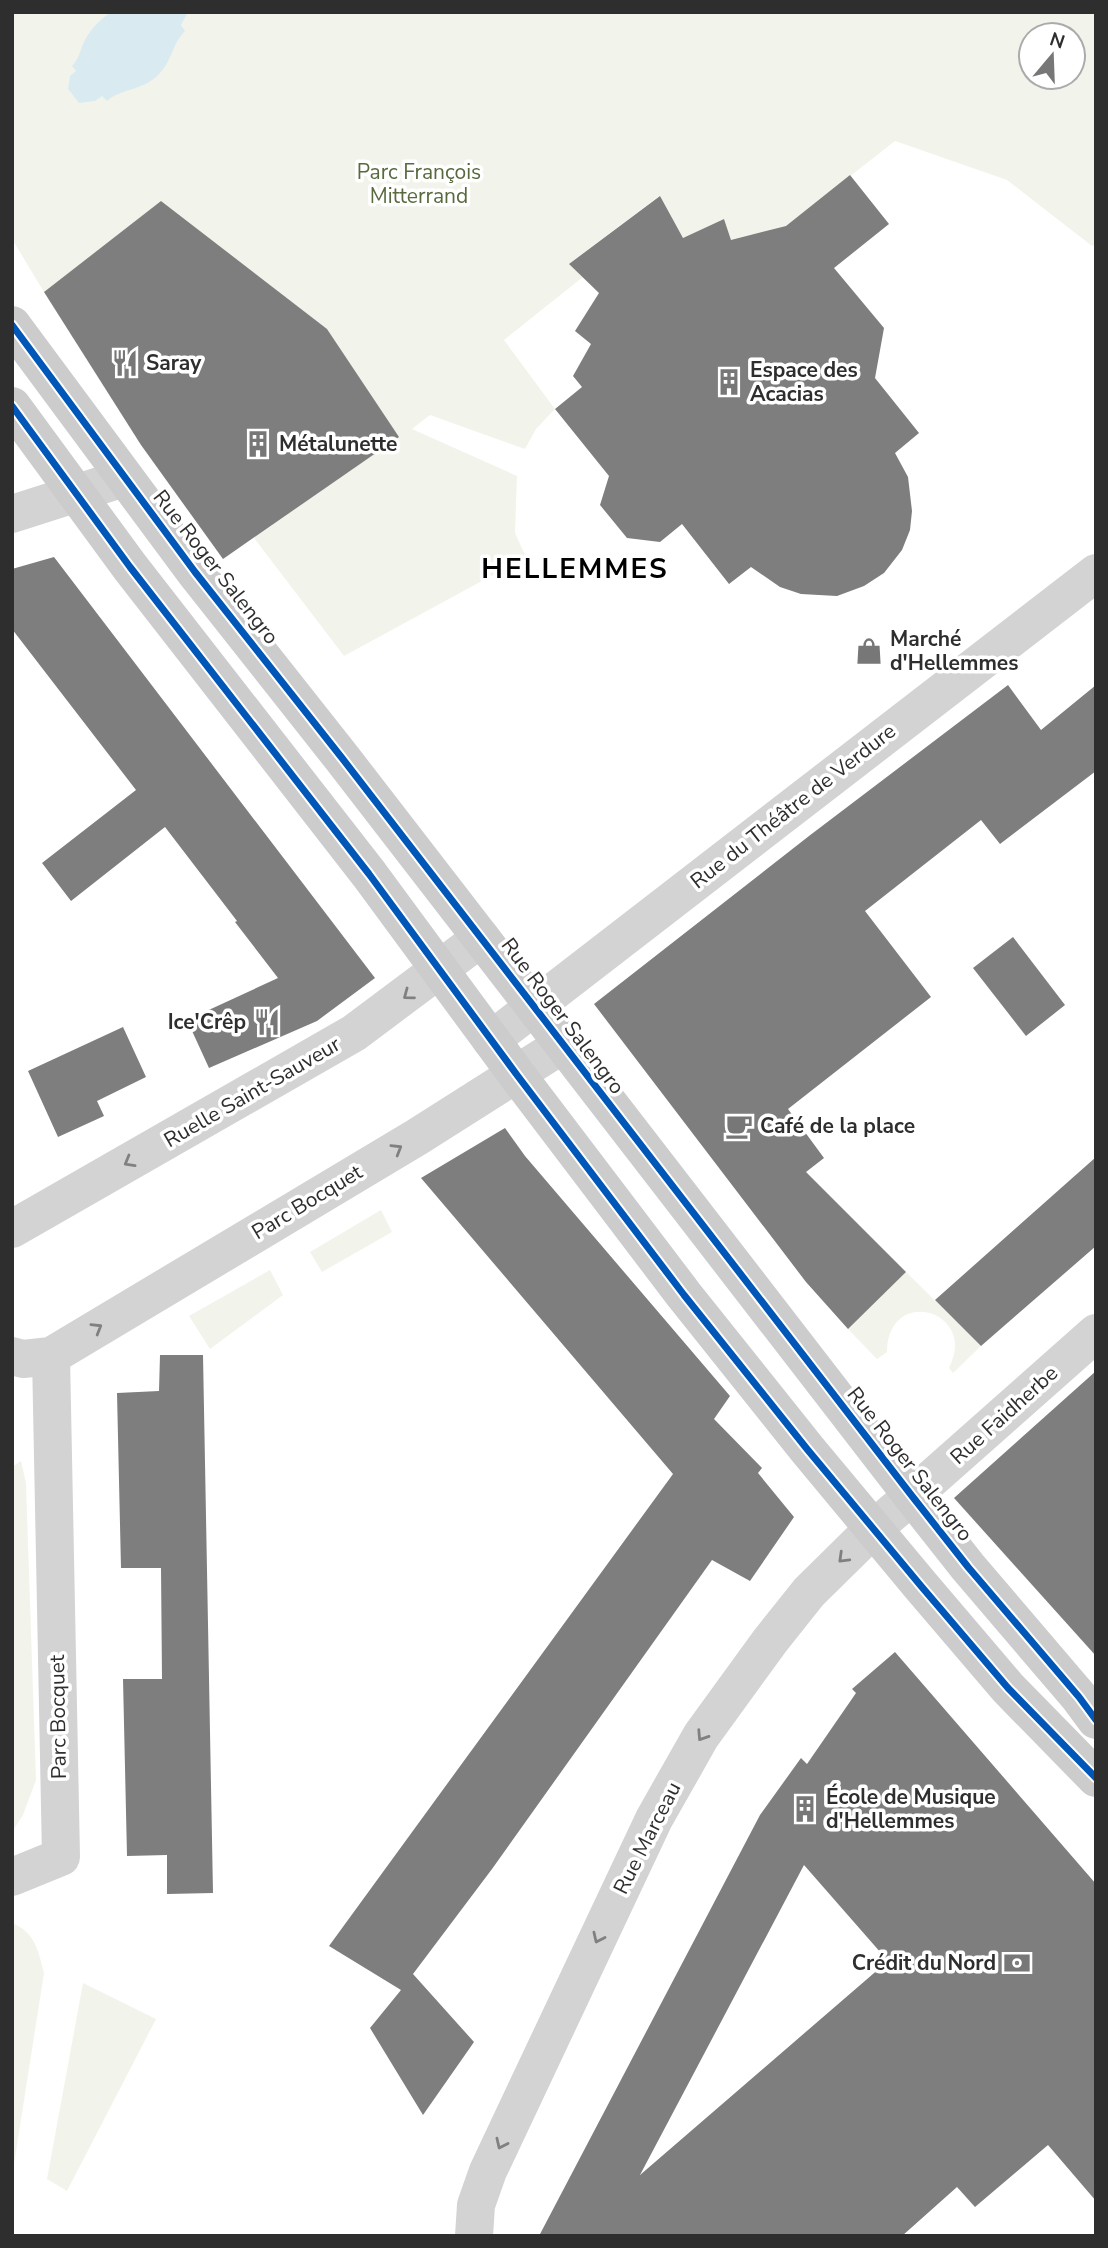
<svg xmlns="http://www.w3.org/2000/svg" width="1108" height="2248" viewBox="0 0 1108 2248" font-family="'Nunito Sans',sans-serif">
<rect width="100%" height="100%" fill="#fff"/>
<!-- green -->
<g fill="#f2f4ec" fill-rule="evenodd">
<path d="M 12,12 L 1096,12 L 1096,244 L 1092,246 L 1007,180 L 895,141 L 761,246 L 731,240 L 724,219 L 683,238 L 659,196 L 570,263 L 583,277 L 504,340 L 555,409 L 536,429 L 525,449 L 430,415 L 412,429 L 517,476 L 515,533 L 526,557 L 344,656 L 254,538 L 314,496 L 257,277 L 161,201 L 44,292 L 12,239 ZM 1031,35 L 1073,35 L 1073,77 L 1031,77 Z"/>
<path d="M 381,1210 L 392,1232 L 322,1272 L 310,1252 Z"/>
<path d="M 270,1270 L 283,1295 L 210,1349 L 189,1316 Z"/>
<path d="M 906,1272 L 981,1346 L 953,1373 L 949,1368 C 979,1311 888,1284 887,1352 L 877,1359 L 848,1329 Z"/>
<path d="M 21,1461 L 26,1483 L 36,1780 L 23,1815 L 12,1832 L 12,1467 Z"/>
<path d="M 12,1923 C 35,1932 38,1950 44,1973 L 12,2177 Z"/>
<path d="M 83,1983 L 156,2019 L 67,2191 L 47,2179 Z"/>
</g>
<!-- water -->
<path fill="#d9ebf1" d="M 111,12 L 188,12 L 181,25 L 185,31 C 171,45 173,62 156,77 C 140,91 120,89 107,101 L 102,96 L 95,101 L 79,103 L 68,89 L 70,76 L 76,71 L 72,66 C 79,58 79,54 83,44 C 88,32 99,20 111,12 Z"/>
<!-- building -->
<g fill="#7e7e7e" fill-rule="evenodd">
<path d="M 850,175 L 889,224 L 834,268 L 884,328 L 875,378 L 919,433 L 895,453 L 908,477 L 912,511 L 910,530 L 902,550 L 884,573 L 864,586 L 837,596 L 801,594 L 780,587 L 751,567 L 729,584 L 682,524 L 660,542 L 627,538 L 600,505 L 609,476 L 555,409 L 582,387 L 573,376 L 591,344 L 575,331 L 599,293 L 569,264 L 660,196 L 683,238 L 724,219 L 731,240 L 786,226 Z"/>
<path d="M 161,201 L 327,329 L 399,437 L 223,559 L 141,445 L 44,292 Z"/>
<path d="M 54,557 L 375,978 L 317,1021 L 209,1068 L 187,1020 L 278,978 L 235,922 L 237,921 L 165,827 L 71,901 L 42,863 L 136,790 L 12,629 L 12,569 Z"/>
<path d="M 1008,685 L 1041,730 L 1096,685 L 1096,771 L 1000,844 L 981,820 L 865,911 L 931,997 L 788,1109 L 824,1158 L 806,1172 L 906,1272 L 848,1329 L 806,1282 L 594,1004 L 809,836 Z"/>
<path d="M 1013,937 L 1065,1005 L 1026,1036 L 973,968 Z"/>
<path d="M 123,1027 L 146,1077 L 97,1101 L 104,1116 L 58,1137 L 28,1071 Z"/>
<path d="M 505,1128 L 525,1156 L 730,1396 L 714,1419 L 762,1468 L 758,1473 L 794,1517 L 750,1581 L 712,1560 L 492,1869 L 413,1974 L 474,2042 L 423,2115 L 370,2028 L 401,1990 L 329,1946 L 673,1474 L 421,1178 Z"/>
<path d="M 1096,1157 L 1096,1246 L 981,1346 L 935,1300 Z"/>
<path d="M 160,1355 L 203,1355 L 213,1893 L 167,1894 L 167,1855 L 127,1856 L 123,1679 L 162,1679 L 161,1568 L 121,1568 L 117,1393 L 159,1391 Z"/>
<path d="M 1096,1371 L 1096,1656 L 954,1498 Z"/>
<path d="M 895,1652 L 1096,1884 L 1096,2201 L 1048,2145 L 975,2207 L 957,2187 L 902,2236 L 539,2236 L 760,1815 L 801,1758 L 807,1764 L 856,1693 L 852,1689 ZM 804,1865 L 888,1961 L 640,2175 Z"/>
</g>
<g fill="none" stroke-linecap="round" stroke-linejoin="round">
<!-- minor -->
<g stroke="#d3d3d3" stroke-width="38">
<path d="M 491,1040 L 1096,573"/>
<path d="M 12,1229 L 354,1033 L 481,938"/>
<path d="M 12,1356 L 23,1359 L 51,1356 L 417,1137 L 562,1045"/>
<path d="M 12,1877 L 61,1857 L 51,1356"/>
<path d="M 474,2236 L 476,2205 L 488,2171 L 654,1819 L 701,1736 L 770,1641 L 809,1592 L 873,1529 L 912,1496"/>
</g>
<!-- tertiary -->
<g stroke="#d3d3d3" stroke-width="38">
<path d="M 12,514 L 124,478"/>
<path d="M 912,1496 L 1096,1333"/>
</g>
<!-- secondary -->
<g stroke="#ccc" stroke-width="38">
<path d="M 12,325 L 195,572 L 342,758 L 912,1496 L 968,1567 L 1079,1697 L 1096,1720"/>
<path d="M 12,406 L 130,567 L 369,874 L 517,1075 L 684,1295 L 807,1449 L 921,1586 L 1008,1688 L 1096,1778"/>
</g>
<defs>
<g id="cycleway">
<path d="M 12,325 L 195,572 L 342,758 L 912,1496 L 968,1567 L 1079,1697 L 1096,1720"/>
<path d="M 12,406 L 130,567 L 369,874 L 517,1075 L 684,1295 L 807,1449 L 921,1586 L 1008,1688 L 1096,1778"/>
</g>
</defs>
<!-- cycleway casing -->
<use href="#cycleway" stroke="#fff" stroke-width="11"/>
<!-- cycleway -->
<use href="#cycleway" stroke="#0057b8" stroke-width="7"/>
</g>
<!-- one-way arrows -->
<defs><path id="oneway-chevron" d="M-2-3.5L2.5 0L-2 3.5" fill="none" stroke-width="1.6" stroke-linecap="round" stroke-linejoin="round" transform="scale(1.75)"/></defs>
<g stroke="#808080">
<use href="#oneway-chevron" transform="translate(408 995) rotate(143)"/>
<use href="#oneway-chevron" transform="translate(397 1149) rotate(-31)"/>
<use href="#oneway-chevron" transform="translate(129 1162) rotate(150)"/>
<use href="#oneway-chevron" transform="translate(97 1328) rotate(-31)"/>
<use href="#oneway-chevron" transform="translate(843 1558) rotate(136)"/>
<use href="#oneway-chevron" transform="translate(702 1736) rotate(123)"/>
<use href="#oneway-chevron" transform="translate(598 1938) rotate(115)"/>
<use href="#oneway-chevron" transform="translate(501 2144) rotate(115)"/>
</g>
<!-- icons -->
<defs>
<symbol id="restaurant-bare" viewBox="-9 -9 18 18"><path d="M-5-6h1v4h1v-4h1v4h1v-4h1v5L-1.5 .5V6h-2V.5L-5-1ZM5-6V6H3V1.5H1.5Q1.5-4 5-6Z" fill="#777" stroke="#fff" stroke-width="2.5" paint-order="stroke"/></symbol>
<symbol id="building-bare" viewBox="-9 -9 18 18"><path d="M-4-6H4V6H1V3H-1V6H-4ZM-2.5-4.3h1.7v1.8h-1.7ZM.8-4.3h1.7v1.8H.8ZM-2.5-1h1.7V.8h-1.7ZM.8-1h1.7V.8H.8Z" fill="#777" stroke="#fff" stroke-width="2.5" paint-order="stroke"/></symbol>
<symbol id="shop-bare" viewBox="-9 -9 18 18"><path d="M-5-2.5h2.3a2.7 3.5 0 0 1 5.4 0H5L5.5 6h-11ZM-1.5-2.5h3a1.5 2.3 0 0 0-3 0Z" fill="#777" stroke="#fff" stroke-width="2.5" paint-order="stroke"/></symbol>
<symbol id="cafe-bare" viewBox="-9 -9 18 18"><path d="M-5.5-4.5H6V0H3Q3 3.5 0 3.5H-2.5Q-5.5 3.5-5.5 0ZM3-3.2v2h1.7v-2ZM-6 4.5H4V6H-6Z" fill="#777" stroke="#fff" stroke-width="2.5" paint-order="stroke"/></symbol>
<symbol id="bank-bare" viewBox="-9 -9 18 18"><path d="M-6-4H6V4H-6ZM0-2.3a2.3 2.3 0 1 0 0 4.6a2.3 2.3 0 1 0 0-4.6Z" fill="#777" stroke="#fff" stroke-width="2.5" paint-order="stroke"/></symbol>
</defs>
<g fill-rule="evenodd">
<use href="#restaurant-bare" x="106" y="344" width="38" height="38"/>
<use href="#building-bare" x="710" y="363" width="38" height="38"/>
<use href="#building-bare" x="239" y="425" width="38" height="38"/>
<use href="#shop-bare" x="850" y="632" width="38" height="38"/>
<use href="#restaurant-bare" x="248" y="1003" width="38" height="38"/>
<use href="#cafe-bare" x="720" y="1107" width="38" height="38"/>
<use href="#building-bare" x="786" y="1790" width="38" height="38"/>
<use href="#bank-bare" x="998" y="1944" width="38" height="38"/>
</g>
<g text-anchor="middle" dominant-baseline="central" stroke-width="7" stroke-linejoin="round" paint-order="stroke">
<!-- park labels -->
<g font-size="21" fill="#58693d" stroke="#fff">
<text x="419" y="172">Parc François<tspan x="419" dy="24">Mitterrand</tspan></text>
</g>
<!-- poi labels -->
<g font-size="21" font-weight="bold" fill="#2e2e2e" stroke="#fff" text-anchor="start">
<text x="146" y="363">Saray</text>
<text x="750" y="370">Espace des<tspan x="750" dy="24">Acacias</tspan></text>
<text x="279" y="444">Métalunette</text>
<text x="890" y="639">Marché<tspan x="890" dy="24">d'Hellemmes</tspan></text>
<text x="246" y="1022" text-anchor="end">Ice'Crêp</text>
<text x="760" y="1126">Café de la place</text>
<text x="826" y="1797">École de Musique<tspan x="826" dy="24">d'Hellemmes</tspan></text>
<text x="996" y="1963" text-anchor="end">Crédit du Nord</text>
</g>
<!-- street labels -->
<g font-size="21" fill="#2e2e2e" stroke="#fff">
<text transform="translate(216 567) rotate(52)">Rue Roger Salengro</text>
<text transform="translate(793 806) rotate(-38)">Rue du Théâtre de Verdure</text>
<text transform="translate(563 1016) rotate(53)">Rue Roger Salengro</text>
<text transform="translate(252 1092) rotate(-30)">Ruelle Saint-Sauveur</text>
<text transform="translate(307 1202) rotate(-31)">Parc Bocquet</text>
<text transform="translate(1004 1415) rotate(-42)">Rue Faidherbe</text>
<text transform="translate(910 1464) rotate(52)">Rue Roger Salengro</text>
<text transform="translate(58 1717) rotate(-91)">Parc Bocquet</text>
<text transform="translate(647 1838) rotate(-63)">Rue Marceau</text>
</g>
<!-- district labels -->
<g font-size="28" font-weight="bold" letter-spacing="2" fill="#000" stroke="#fff">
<text x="575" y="569">HELLEMMES</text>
</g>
</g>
<!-- border -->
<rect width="1108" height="2248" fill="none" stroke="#2e2e2e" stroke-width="28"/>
<!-- north arrow -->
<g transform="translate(1052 56) rotate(19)"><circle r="33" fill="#ffffff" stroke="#ababab" stroke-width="2"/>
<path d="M0-5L12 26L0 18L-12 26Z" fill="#777777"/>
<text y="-10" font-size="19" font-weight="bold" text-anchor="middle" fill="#2e2e2e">N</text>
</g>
</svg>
